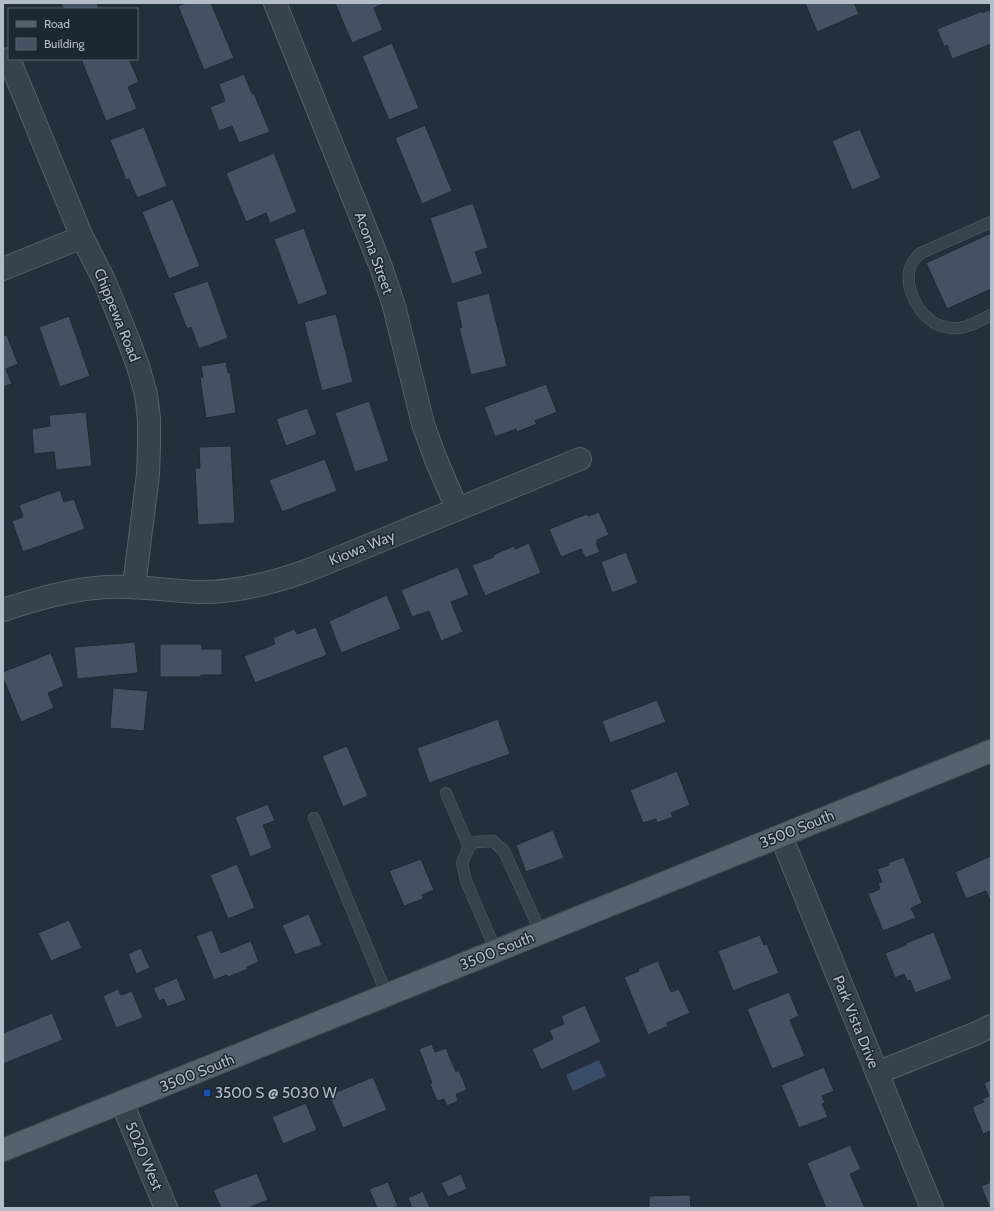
<svg xmlns="http://www.w3.org/2000/svg" width="994" height="1211" viewBox="0 0 994 1211" font-family="Cabin,sans-serif">
<rect width="100%" height="100%" fill="#242f3e"/>
<!-- water -->
<path fill="#394c67" d="M 599,1060 L 606,1076 L 573,1091 L 566,1075 Z"/>
<!-- building -->
<g fill="#455162" stroke="#1f2835">
<path d="M 61,3 L 97,3 L 99,9 L 63,9 Z"/>
<path d="M 186,3 L 211,3 L 234,58 L 204,70 L 178,6 Z"/>
<path d="M 335,3 L 386,3 L 374,8 L 383,30 L 352,43 Z"/>
<path d="M 805,3 L 854,3 L 859,14 L 817,32 Z"/>
<path d="M 989,10 L 991,14 L 991,44 L 952,59 L 947,45 L 944,47 L 937,29 L 982,11 L 982,13 Z"/>
<path d="M 392,43 L 419,108 L 389,120 L 362,56 Z"/>
<path d="M 81,59 L 129,59 L 139,82 L 128,87 L 137,109 L 106,121 Z"/>
<path d="M 244,74 L 252,94 L 254,93 L 270,132 L 239,143 L 232,126 L 219,131 L 210,107 L 225,101 L 219,84 Z"/>
<path d="M 425,125 L 452,191 L 422,204 L 395,138 Z"/>
<path d="M 144,127 L 167,186 L 137,198 L 129,179 L 126,180 L 110,140 Z"/>
<path d="M 860,129 L 881,178 L 852,190 L 832,141 Z"/>
<path d="M 274,153 L 297,212 L 270,223 L 266,213 L 246,222 L 226,173 Z"/>
<path d="M 173,199 L 200,266 L 169,279 L 142,212 Z"/>
<path d="M 473,203 L 488,248 L 475,252 L 483,274 L 452,284 L 430,218 Z"/>
<path d="M 304,228 L 328,294 L 298,305 L 274,239 Z"/>
<path d="M 991,233 L 991,289 L 947,309 L 926,263 Z"/>
<path d="M 208,281 L 228,338 L 199,349 L 191,327 L 187,329 L 173,293 Z"/>
<path d="M 489,293 L 507,366 L 471,375 L 459,328 L 462,327 L 456,302 Z"/>
<path d="M 336,314 L 353,382 L 322,391 L 304,322 Z"/>
<path d="M 69,316 L 90,376 L 60,387 L 39,327 Z"/>
<path d="M 7,335 L 18,364 L 6,369 L 12,384 L 3,387 L 3,336 Z"/>
<path d="M 226,362 L 228,373 L 230,372 L 236,413 L 206,418 L 200,378 L 203,377 L 201,366 Z"/>
<path d="M 546,384 L 557,412 L 535,421 L 537,424 L 517,432 L 516,429 L 495,437 L 484,407 Z"/>
<path d="M 369,401 L 389,461 L 355,472 L 335,413 Z"/>
<path d="M 307,408 L 317,434 L 286,446 L 276,419 Z"/>
<path d="M 86,412 L 92,466 L 56,470 L 54,452 L 34,454 L 32,429 L 50,426 L 49,415 Z"/>
<path d="M 231,446 L 235,523 L 198,525 L 195,468 L 200,468 L 199,447 Z"/>
<path d="M 325,459 L 337,491 L 282,512 L 269,480 Z"/>
<path d="M 60,490 L 64,502 L 74,499 L 85,529 L 23,552 L 12,521 L 23,517 L 19,505 Z"/>
<path d="M 599,512 L 609,535 L 597,540 L 598,542 L 596,543 L 600,552 L 585,558 L 581,549 L 561,557 L 549,529 L 587,514 L 588,516 Z"/>
<path d="M 529,543 L 541,573 L 485,596 L 472,565 L 494,557 L 493,555 L 514,546 L 515,549 Z"/>
<path d="M 626,552 L 638,583 L 612,593 L 601,562 Z"/>
<path d="M 458,567 L 469,595 L 451,602 L 463,632 L 441,641 L 429,611 L 412,617 L 401,590 Z"/>
<path d="M 387,595 L 401,629 L 341,653 L 329,621 L 350,612 L 350,611 Z"/>
<path d="M 316,627 L 327,655 L 255,683 L 244,656 L 275,644 L 273,638 L 294,629 L 297,634 Z"/>
<path d="M 135,642 L 138,673 L 77,679 L 74,647 Z"/>
<path d="M 160,644 L 202,644 L 202,649 L 222,649 L 222,675 L 201,675 L 201,677 L 160,677 Z"/>
<path d="M 51,653 L 64,686 L 48,693 L 54,708 L 21,722 L 3,678 L 3,672 Z"/>
<path d="M 113,688 L 148,691 L 144,731 L 110,728 Z"/>
<path d="M 657,700 L 666,722 L 610,743 L 602,721 Z"/>
<path d="M 498,719 L 510,754 L 429,783 L 417,748 Z"/>
<path d="M 347,746 L 368,796 L 343,807 L 322,756 Z"/>
<path d="M 677,771 L 690,805 L 671,813 L 673,817 L 657,823 L 656,819 L 643,823 L 630,790 Z"/>
<path d="M 268,804 L 275,821 L 263,825 L 272,848 L 250,857 L 235,817 Z"/>
<path d="M 553,830 L 564,858 L 526,872 L 516,845 Z"/>
<path d="M 991,856 L 991,902 L 986,891 L 966,899 L 955,872 Z"/>
<path d="M 904,857 L 922,903 L 911,908 L 916,918 L 883,931 L 868,894 L 880,889 L 878,883 L 882,882 L 877,869 L 889,865 L 888,863 Z"/>
<path d="M 421,859 L 434,890 L 422,895 L 423,899 L 404,906 L 389,871 Z"/>
<path d="M 237,864 L 255,908 L 228,919 L 210,875 Z"/>
<path d="M 309,914 L 322,945 L 295,955 L 282,925 Z"/>
<path d="M 69,920 L 82,948 L 51,961 L 38,933 Z"/>
<path d="M 212,930 L 221,953 L 251,941 L 259,962 L 247,967 L 248,969 L 228,977 L 227,975 L 214,980 L 196,936 Z"/>
<path d="M 934,932 L 952,979 L 915,993 L 910,980 L 907,981 L 904,974 L 895,978 L 885,953 L 906,945 L 906,943 Z"/>
<path d="M 760,935 L 764,945 L 767,944 L 779,973 L 733,991 L 718,951 Z"/>
<path d="M 141,948 L 150,968 L 136,974 L 128,954 Z"/>
<path d="M 658,961 L 671,992 L 679,989 L 690,1013 L 667,1023 L 668,1026 L 648,1035 L 624,977 L 639,971 L 638,969 Z"/>
<path d="M 177,978 L 186,1000 L 167,1007 L 164,999 L 159,1001 L 153,988 Z"/>
<path d="M 118,989 L 121,995 L 132,991 L 143,1018 L 116,1028 L 103,996 Z"/>
<path d="M 789,992 L 799,1016 L 790,1020 L 805,1056 L 772,1069 L 747,1009 Z"/>
<path d="M 585,1005 L 601,1042 L 541,1070 L 532,1049 L 553,1039 L 549,1030 L 564,1024 L 561,1016 Z"/>
<path d="M 52,1013 L 63,1040 L 3,1064 L 3,1033 Z"/>
<path d="M 432,1044 L 435,1052 L 446,1048 L 456,1072 L 459,1070 L 467,1090 L 456,1094 L 458,1101 L 447,1106 L 444,1099 L 437,1101 L 430,1084 L 432,1083 L 419,1049 Z"/>
<path d="M 824,1067 L 834,1091 L 822,1096 L 825,1103 L 822,1104 L 828,1117 L 799,1128 L 781,1085 Z"/>
<path d="M 373,1077 L 387,1110 L 343,1128 L 329,1095 Z"/>
<path d="M 991,1080 L 991,1131 L 983,1134 L 972,1107 L 984,1102 L 982,1099 L 989,1096 L 984,1083 Z"/>
<path d="M 306,1103 L 317,1130 L 283,1144 L 272,1117 Z"/>
<path d="M 850,1145 L 861,1169 L 850,1174 L 865,1208 L 826,1208 L 807,1163 Z"/>
<path d="M 257,1173 L 268,1200 L 248,1208 L 221,1208 L 213,1190 Z"/>
<path d="M 461,1174 L 467,1189 L 448,1197 L 441,1183 Z"/>
<path d="M 388,1182 L 398,1206 L 392,1208 L 377,1208 L 369,1189 Z"/>
<path d="M 991,1182 L 991,1208 L 990,1208 L 981,1186 Z"/>
<path d="M 423,1191 L 430,1208 L 412,1208 L 408,1198 Z"/>
<path d="M 690,1195 L 691,1208 L 649,1208 L 649,1196 Z"/>
</g>
<g fill="none" stroke-linecap="round" stroke-linejoin="round">
<defs>
<g id="service">
<path d="M 991,222 L 921,253 C 916,257 912,261 910,268 C 905,284 915,308 928,318 C 934,324 942,327 950,328 C 965,330 978,321 991,315"/>
<path d="M 446,793 L 469,847"/>
<path d="M 314,818 L 387,995"/>
<path d="M 496,951 L 466,881 L 462,863 L 469,847 L 475,842 L 493,841 L 504,851 L 541,933"/>
</g>
<g id="minor">
<path d="M 275,3 L 381,267 L 394,306 L 423,424 L 435,457 L 457,509"/>
<path d="M 9,59 L 82,237 L 104,280 L 128,339 L 138,366 L 146,394 L 149,419 L 149,447 L 148,474 L 134,586"/>
<path d="M 3,269 L 82,237"/>
<path d="M 3,610 C 37,599 71,589 107,587 C 138,585 168,591 198,592 C 236,593 273,583 309,570 L 580,459"/>
<path d="M 781,836 L 932,1208"/>
<path d="M 877,1073 L 977,1033 L 991,1026"/>
<path d="M 122,1103 L 166,1208"/>
</g>
<path id="primary" d="M 3,1150 L 991,751"/>
</defs>
<!-- service casing -->
<use href="#service" stroke="#565f6c" stroke-width="12"/>
<!-- minor casing -->
<use href="#minor" stroke="#565f6c" stroke-width="24"/>
<!-- primary casing -->
<use href="#primary" stroke="#414a57" stroke-width="24"/>
<!-- service -->
<use href="#service" stroke="#38414e" stroke-width="11"/>
<!-- minor -->
<use href="#minor" stroke="#38414e" stroke-width="22"/>
<!-- primary -->
<use href="#primary" stroke="#56606e" stroke-width="22"/>
</g>
<!-- markers -->
<rect fill="#1a4fb4" stroke="#1d2633" stroke-width="1.5" x="203" y="1089" width="8" height="8" rx="2"/>
<g text-anchor="middle" dominant-baseline="central" stroke-width="3" stroke-linejoin="round" paint-order="stroke">
<!-- street labels -->
<g font-size="15" fill="#b4bcc9" stroke="#1d2633">
<text transform="translate(374 253) rotate(70)">Acoma Street</text>
<text transform="translate(117 315) rotate(68)">Chippewa Road</text>
<text transform="translate(362 548) rotate(-22)">Kiowa Way</text>
<text transform="translate(797 829) rotate(-22)">3500 South</text>
<text transform="translate(497 951) rotate(-22)">3500 South</text>
<text transform="translate(856 1022) rotate(68)">Park Vista Drive</text>
<text transform="translate(197 1073) rotate(-22)">3500 South</text>
<text transform="translate(144 1156) rotate(67)">5020 West</text>
</g>
<!-- poi labels -->
<g font-size="15" fill="#b4bcc9" stroke="#1d2633" text-anchor="start">
<text x="215" y="1093">3500 S @ 5030 W</text>
</g>
</g>
<!-- border -->
<rect width="994" height="1211" fill="none" stroke="#b4bcc9" stroke-width="8"/>
<!-- legend -->
<rect x="8" y="8" width="130" height="52" fill="#1d2633" stroke="#59626f"/>
<rect x="16" y="21" width="20" height="6" fill="#56606e" stroke="#59626f"/>
<text x="44" y="28" font-size="12" fill="#b4bcc9">Road</text>
<rect x="16" y="38" width="20" height="12" fill="#455162" stroke="#59626f"/>
<text x="44" y="48" font-size="12" fill="#b4bcc9">Building</text>
</svg>
